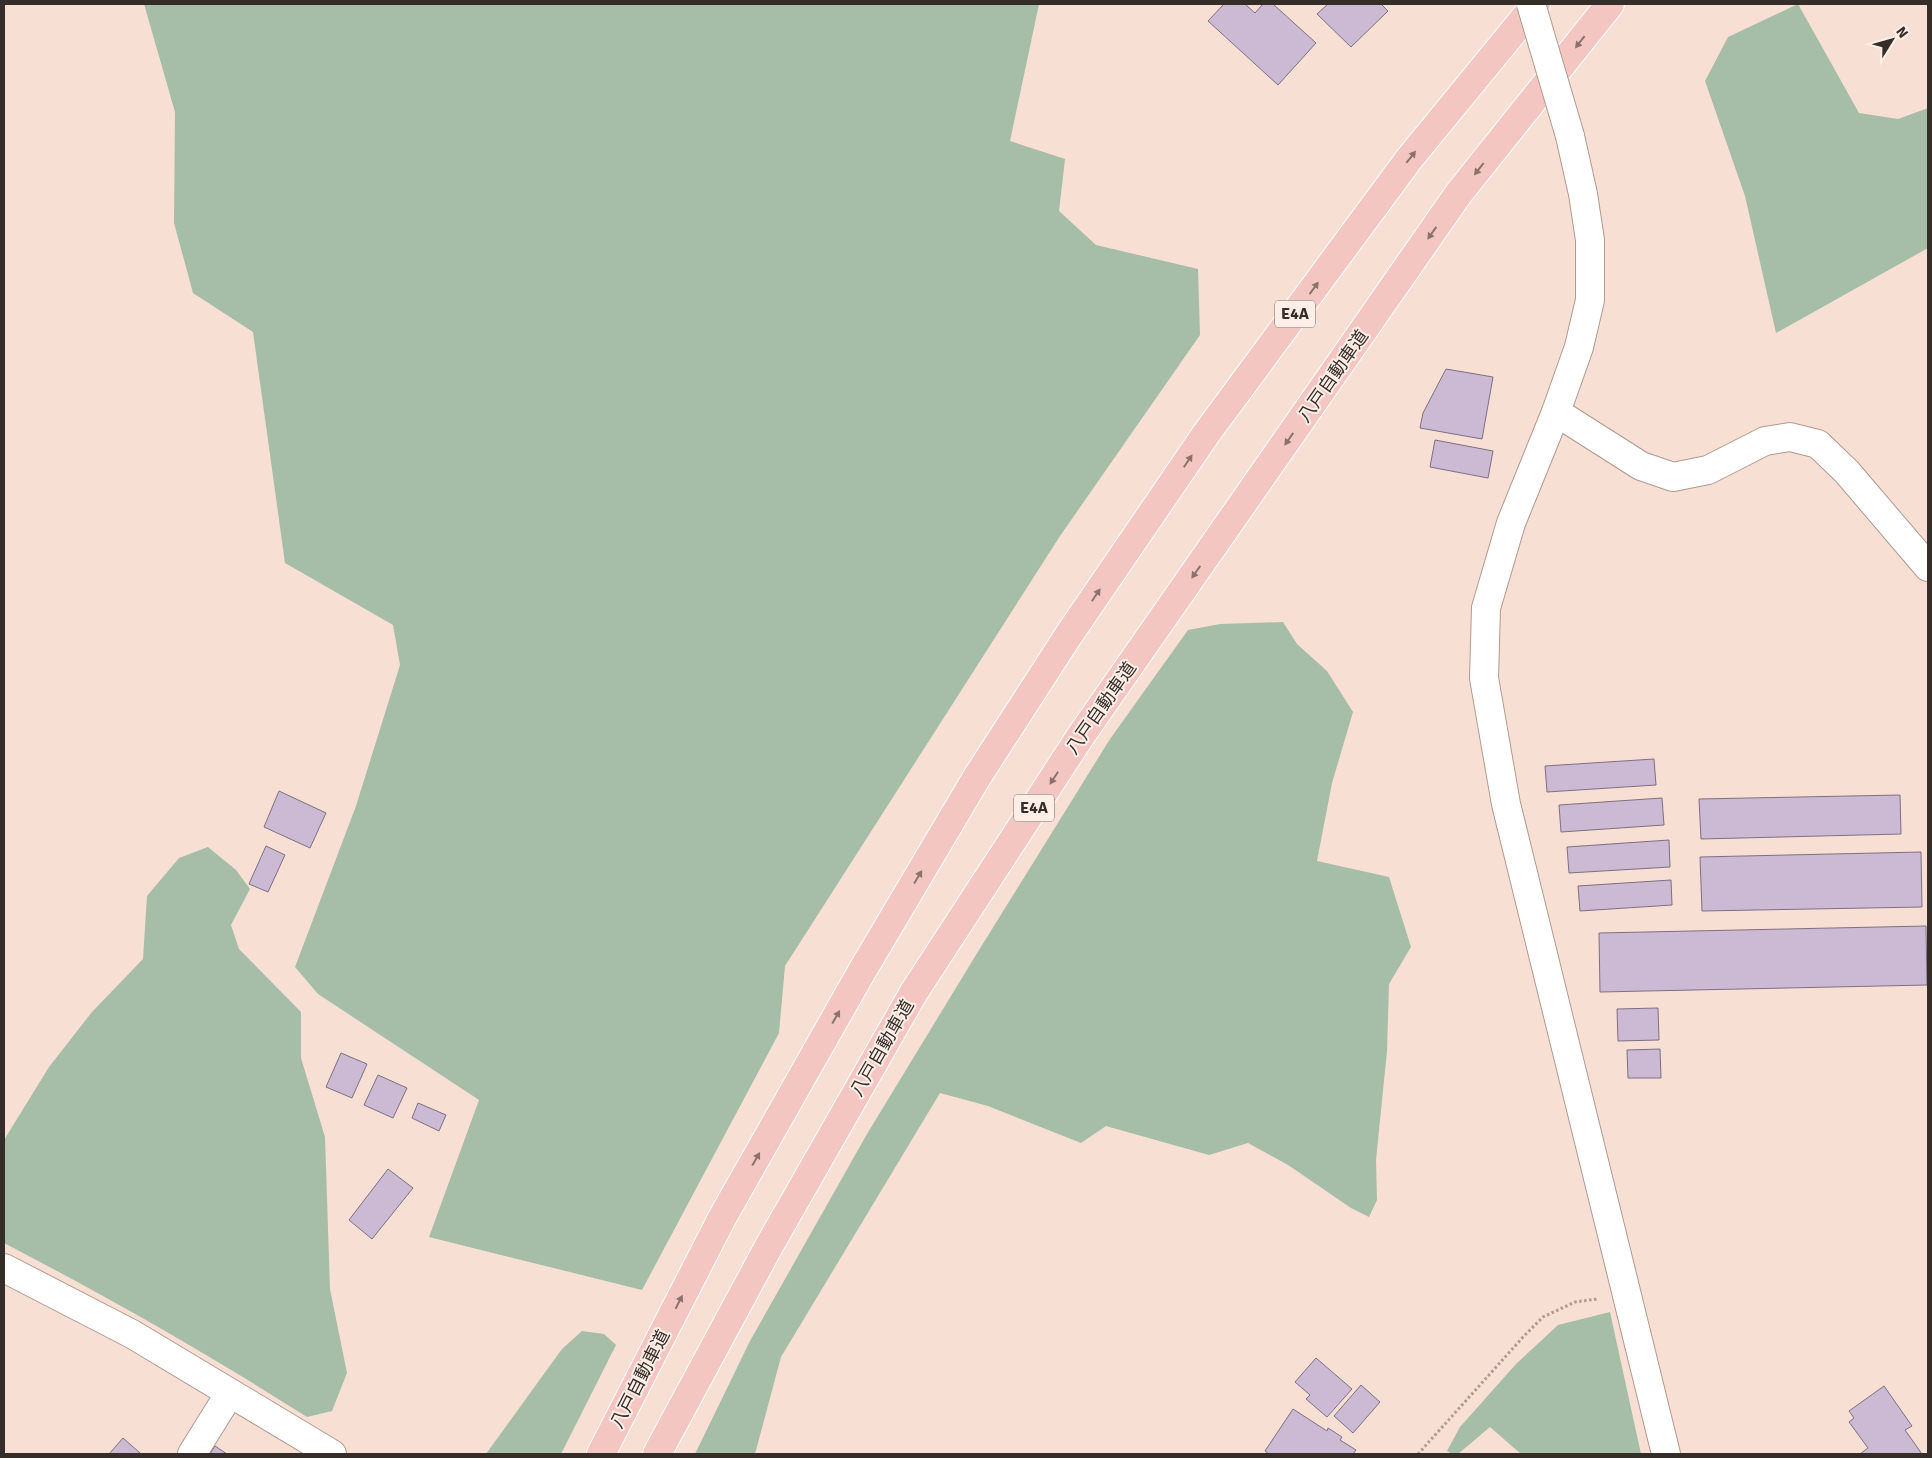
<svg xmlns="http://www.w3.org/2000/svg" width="1932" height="1458" viewBox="0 0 1932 1458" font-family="Signika,'Noto Sans JP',sans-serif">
<rect width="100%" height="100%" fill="#f7dfd4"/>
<!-- forest -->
<g fill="#a6bea7">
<path d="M 144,4 L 1039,4 L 1010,141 L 1065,159 L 1059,211 L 1096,245 L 1198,269 L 1200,335 L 1060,536 L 785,966 L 779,1033 L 642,1290 L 429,1237 L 479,1100 L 318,994 L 295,967 L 356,806 L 400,665 L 393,625 L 285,563 L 253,332 L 193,293 L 174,223 L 175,112 Z"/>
<path d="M 1798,4 L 1859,113 L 1898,119 L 1928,108 L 1928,248 L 1776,333 L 1745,196 L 1705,81 L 1728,37 Z"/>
<path d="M 1283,622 L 1297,644 L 1327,671 L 1353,712 L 1332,783 L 1317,861 L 1389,877 L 1411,947 L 1389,984 L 1387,1051 L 1376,1160 L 1377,1200 L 1369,1217 L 1351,1208 L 1288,1165 L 1248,1143 L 1209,1155 L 1106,1126 L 1081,1143 L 988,1106 L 940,1093 L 781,1357 L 755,1454 L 695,1454 L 750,1341 L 867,1134 L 979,950 L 1110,739 L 1188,630 L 1220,624 Z"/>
<path d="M 208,847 L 236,870 L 250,889 L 231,925 L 239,949 L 301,1012 L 301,1058 L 325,1137 L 330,1289 L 347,1373 L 332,1411 L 307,1417 C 208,1354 108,1297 4,1243 L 4,1140 L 49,1067 L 92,1012 L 143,959 L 147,896 L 179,858 Z"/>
<path d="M 1610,1312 L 1641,1454 L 1521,1454 L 1490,1427 L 1458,1454 L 1452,1454 L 1447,1451 L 1460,1427 L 1516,1364 L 1558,1325 Z"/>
<path d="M 582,1331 L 604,1334 L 616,1345 L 561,1454 L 486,1454 L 562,1349 Z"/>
</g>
<!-- building -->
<g fill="#ccbad4" stroke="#7c7081">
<path d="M 1224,4 L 1245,4 L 1255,13 L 1263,4 L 1273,4 L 1316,43 L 1278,85 L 1208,21 Z"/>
<path d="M 1328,4 L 1381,4 L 1388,11 L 1351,47 L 1317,14 Z"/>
<path d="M 1446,369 L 1493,377 L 1482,439 L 1420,428 L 1423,413 Z"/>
<path d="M 1435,440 L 1493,451 L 1488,478 L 1430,467 Z"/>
<path d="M 1654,759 L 1656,785 L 1547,792 L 1545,766 Z"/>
<path d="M 279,791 L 326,813 L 310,848 L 264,827 Z"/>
<path d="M 1900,795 L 1901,834 L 1701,839 L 1699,799 Z"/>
<path d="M 1662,798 L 1664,825 L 1561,832 L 1559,805 Z"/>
<path d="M 1669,840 L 1670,867 L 1569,873 L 1567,847 Z"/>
<path d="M 266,846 L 285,855 L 268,892 L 249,884 Z"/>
<path d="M 1921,852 L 1922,907 L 1702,911 L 1700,857 Z"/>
<path d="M 1671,880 L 1672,905 L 1580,911 L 1578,886 Z"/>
<path d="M 1926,926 L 1927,985 L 1600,992 L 1599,933 Z"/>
<path d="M 1658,1008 L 1659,1040 L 1618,1041 L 1617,1009 Z"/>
<path d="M 1660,1049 L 1661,1078 L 1628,1078 L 1627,1050 Z"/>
<path d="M 341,1053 L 367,1064 L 352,1098 L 326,1087 Z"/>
<path d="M 378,1075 L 407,1088 L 393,1118 L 364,1105 Z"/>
<path d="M 418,1103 L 446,1115 L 439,1131 L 412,1118 Z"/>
<path d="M 388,1169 L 413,1188 L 372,1239 L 349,1220 Z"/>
<path d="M 1316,1358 L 1352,1389 L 1327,1417 L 1306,1399 L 1310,1395 L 1295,1382 Z"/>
<path d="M 1361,1385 L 1380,1402 L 1353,1433 L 1334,1416 Z"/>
<path d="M 1884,1386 L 1912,1426 L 1905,1430 L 1922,1454 L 1860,1454 L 1868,1448 L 1849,1422 L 1854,1418 L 1849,1411 Z"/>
<path d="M 1293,1409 L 1327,1431 L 1328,1428 L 1342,1437 L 1340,1440 L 1356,1450 L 1353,1454 L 1269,1454 L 1265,1451 Z"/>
<path d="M 123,1438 L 140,1453 L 138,1454 L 109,1454 Z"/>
<path d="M 215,1446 L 227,1454 L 210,1454 Z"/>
</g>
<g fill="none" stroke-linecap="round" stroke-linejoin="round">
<defs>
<g id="minor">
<path d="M 1570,136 L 1583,194 L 1590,240 L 1590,300 L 1579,347 L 1556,412 L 1511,523 L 1486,608 L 1484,678 L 1506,804 L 1666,1454"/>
<path d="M 1556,412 L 1641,466 L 1673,477 L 1708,470 L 1765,441 L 1790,437 L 1818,444 L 1847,472 L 1928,567"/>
<path d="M 4,1268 L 132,1334 L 332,1454"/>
<path d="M 192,1454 L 230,1393"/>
</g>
<g id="highway">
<path d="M 601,1454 L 722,1218 L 862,971 L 977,777 L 1068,636 L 1206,434 L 1409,159 L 1536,4"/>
<path d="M 657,1454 L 769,1246 L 914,992 L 1080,737 L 1459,193 L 1610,4"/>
</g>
</defs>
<!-- minor casing -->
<use href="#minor" stroke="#b09a8f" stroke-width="30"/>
<!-- highway casing -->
<use href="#highway" stroke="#fff" stroke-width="30"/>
<!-- path -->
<path stroke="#ac9b92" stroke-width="3" stroke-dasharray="2.5 2.5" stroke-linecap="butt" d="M 1418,1454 L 1524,1336 L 1543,1317 L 1575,1302 L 1597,1299"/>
<!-- minor -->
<use href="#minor" stroke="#fff" stroke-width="28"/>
<!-- highway -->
<use href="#highway" stroke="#f4c6c2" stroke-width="28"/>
<defs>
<path id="minor-bridge" d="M 1531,4 L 1570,136"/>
</defs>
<!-- minor-bridge casing -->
<use href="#minor-bridge" stroke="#b09a8f" stroke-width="30" stroke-linecap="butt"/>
<!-- minor-bridge -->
<use href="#minor-bridge" stroke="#fff" stroke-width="28"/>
</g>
<!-- one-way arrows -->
<defs><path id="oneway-solid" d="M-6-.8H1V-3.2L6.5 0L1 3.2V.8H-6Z" transform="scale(1.25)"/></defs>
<g fill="#8b726d">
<use href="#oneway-solid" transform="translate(1580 42) rotate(128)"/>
<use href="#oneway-solid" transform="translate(1411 157) rotate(-52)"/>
<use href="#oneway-solid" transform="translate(1479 169) rotate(128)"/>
<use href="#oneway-solid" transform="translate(1432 233) rotate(125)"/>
<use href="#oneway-solid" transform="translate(1314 288) rotate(-54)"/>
<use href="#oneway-solid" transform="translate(1289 439) rotate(125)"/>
<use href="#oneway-solid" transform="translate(1188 461) rotate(-56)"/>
<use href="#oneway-solid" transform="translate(1196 572) rotate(125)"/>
<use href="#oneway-solid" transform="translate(1096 595) rotate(-56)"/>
<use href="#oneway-solid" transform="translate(1054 778) rotate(123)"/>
<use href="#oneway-solid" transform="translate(918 877) rotate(-59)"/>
<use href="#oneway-solid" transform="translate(836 1017) rotate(-60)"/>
<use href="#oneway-solid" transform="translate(756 1159) rotate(-60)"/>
<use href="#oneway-solid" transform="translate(679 1302) rotate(-63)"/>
</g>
<g text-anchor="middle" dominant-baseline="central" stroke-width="4" stroke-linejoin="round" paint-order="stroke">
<!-- shield labels -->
<g fill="#fdefe8" stroke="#716762" stroke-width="1">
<rect x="1275" y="300.5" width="40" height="27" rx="4"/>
<rect x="1014" y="794.5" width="40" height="27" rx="4"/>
</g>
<g font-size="16" font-weight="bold" fill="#352d28">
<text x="1295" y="314">E4A</text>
<text x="1034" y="808">E4A</text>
</g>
<!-- street labels -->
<g font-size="18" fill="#352d28" stroke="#fdefe8">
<text transform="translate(1333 376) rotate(-55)">八戸自動車道</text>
<text transform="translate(1101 708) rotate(-55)">八戸自動車道</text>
<text transform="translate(882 1048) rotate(-60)">八戸自動車道</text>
<text transform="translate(640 1379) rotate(-63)">八戸自動車道</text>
</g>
</g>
<!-- border -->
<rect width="1932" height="1458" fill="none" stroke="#352d28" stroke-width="10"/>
<!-- north arrow -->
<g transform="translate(1892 40) rotate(53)" stroke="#fdefe8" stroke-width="4" paint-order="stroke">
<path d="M0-4L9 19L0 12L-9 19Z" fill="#352d28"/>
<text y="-8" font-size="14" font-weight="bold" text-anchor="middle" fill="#352d28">N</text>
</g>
</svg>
